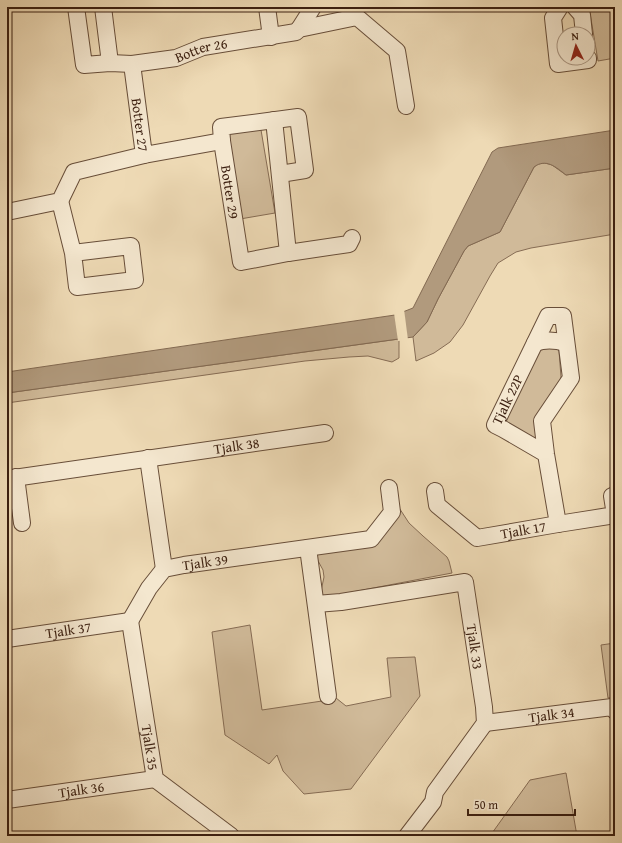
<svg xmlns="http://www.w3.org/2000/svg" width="622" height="843" font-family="'Gentium Book Plus',serif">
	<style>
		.green { fill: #d0ba99; stroke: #866c54 }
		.water { fill: #b19a7d; stroke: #826951 }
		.pier { fill: #eedab5 }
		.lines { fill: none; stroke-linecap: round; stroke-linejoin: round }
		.minor-casing { stroke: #684e39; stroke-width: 18 }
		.minor { stroke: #f4e7cf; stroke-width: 16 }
		.labels { text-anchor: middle; stroke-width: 4; stroke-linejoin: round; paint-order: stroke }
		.street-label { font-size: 14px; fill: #3b1f10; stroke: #f4e7cf }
	</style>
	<rect width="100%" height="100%" fill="#eedab5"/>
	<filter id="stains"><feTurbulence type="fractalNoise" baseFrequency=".005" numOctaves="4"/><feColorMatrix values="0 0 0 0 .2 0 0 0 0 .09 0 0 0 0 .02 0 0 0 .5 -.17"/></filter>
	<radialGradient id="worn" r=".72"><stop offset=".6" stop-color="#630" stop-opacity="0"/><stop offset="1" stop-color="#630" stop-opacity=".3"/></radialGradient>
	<g class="green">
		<polygon points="589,7 615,7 615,58 598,61"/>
		<polygon points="260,124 275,213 240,219 228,130"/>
		<polygon points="545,163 552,165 566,175 615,168 615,234 531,248 516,252 498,263 490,276 463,325 450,342 434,353 416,361 413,337 427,322 438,299 464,251 468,246 500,232 534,167 538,164"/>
		<polygon points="399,339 399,358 392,362 368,356 349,357 305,361 7,403 7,393"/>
		<polygon points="556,348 557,348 559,351 561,377 560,381 536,416 535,418 538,437 537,438 535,439 502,422 539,349"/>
		<polygon points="394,500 409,523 423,536 447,557 449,561 452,573 321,598 321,591 324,577 323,570 317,559 315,550 372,539"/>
		<polygon points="250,625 262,710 322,701 322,697 336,698 346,706 391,697 387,658 415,657 420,696 351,789 304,794 283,771 277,755 269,764 225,735 212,632"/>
		<polygon points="615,643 615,697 608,698 601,645"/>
		<polygon points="566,773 577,836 490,836 530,780"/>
	</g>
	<path class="water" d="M 615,130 L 615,168 L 566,175 C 556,167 546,158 534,167 L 500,232 L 468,246 L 464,251 L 438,299 L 427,322 L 413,337 L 7,393 L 7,372 L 395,315 L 413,308 L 492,152 L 498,148 Z"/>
	<polygon class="pier" points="404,309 408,340 398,341 394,313"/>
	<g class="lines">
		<g class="minor-casing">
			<g id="minor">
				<path id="s1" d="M 76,7 L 84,65 L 110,63 L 132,64 L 144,155 L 222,141"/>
				<polyline points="103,7 110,63"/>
				<polyline points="267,7 271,37"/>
				<polyline points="560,7 553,18 558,64 588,60 588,58"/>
				<polyline points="575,7 582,15 584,34"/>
				<polyline points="299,29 313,7"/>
				<path id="s2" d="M 132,64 L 176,58 L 203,47 L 296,32 L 299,29 L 357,17 L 397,51 L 406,106"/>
				<polyline points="274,120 288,253"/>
				<path id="s3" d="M 280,174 L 305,170 L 298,117 L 221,127 L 222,141 L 241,262 L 288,253 L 349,244 L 352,238"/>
				<polyline points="60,201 73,253 77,287 135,280 131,246 73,253"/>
				<polyline points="7,212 60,201 74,172 144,155"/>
				<path d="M 535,343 C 546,339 555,340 566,343"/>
				<path id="s4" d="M 546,454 L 503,429 L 495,425 L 548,316 L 563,316 L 571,378 L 542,421 L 546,454 L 558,524"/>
				<polyline points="148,458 164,569"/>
				<polyline points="16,477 22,523"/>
				<path id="s5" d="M 7,479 L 325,433"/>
				<path id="s6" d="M 435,491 L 437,505 L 477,538 L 558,524 L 615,515 L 612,496 L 615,495"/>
				<polyline points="308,548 328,696"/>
				<path id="s7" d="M 316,604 L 341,602 L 465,582 L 484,707 L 485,723 L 435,792 L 433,802 L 407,836"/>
				<path id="s8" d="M 130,621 L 149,588 L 164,569 L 184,565 L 371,539 L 392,512 L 389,488"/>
				<path id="s9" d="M 130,621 L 155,779 L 231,836"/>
				<path id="s10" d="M 7,639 L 130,621"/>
				<path id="s11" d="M 485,723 L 612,707 L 615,711"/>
				<path id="s12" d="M 7,800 L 155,779"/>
			</g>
		</g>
		<use href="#minor" class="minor"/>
	</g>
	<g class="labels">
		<g class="street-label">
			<text dy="5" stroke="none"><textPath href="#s2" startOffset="71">Botter 26</textPath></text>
			<text dy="5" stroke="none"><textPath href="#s1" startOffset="168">Botter 27</textPath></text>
			<text dy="5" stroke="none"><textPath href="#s3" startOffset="222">Botter 29</textPath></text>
			<text dy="5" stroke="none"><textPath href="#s4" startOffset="87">Tjalk 22P</textPath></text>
			<text dy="5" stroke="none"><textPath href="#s5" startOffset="232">Tjalk 38</textPath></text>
			<text dy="5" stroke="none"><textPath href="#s6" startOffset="113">Tjalk 17</textPath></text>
			<text dy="5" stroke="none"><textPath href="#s8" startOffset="104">Tjalk 39</textPath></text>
			<text dy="5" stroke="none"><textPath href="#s10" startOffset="62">Tjalk 37</textPath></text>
			<text dy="5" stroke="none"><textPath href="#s7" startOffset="216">Tjalk 33</textPath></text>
			<text dy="5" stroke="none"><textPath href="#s11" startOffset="67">Tjalk 34</textPath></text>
			<text dy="5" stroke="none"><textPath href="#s9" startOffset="128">Tjalk 35</textPath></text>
			<text dy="5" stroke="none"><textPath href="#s12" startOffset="75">Tjalk 36</textPath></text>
		</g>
	</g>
	<rect width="622" height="843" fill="none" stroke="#eedab5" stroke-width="24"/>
	<rect x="8" y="8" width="606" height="827" fill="none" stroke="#3b1f10" stroke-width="2"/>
	<rect x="12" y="12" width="598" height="819" fill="none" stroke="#3b1f10"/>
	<g transform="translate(576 46) rotate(355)"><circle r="19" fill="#f4e7cf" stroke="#aa9783"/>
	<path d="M0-3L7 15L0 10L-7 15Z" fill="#8f2418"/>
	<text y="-6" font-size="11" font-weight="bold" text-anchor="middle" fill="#3b1f10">N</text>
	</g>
	<path d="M468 809v6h107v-6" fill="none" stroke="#3b1f10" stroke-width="2"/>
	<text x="474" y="809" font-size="12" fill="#3b1f10" stroke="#f4e7cf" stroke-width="3" paint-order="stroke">50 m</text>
	<rect width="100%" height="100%" filter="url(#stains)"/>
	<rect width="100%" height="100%" fill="url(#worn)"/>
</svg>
